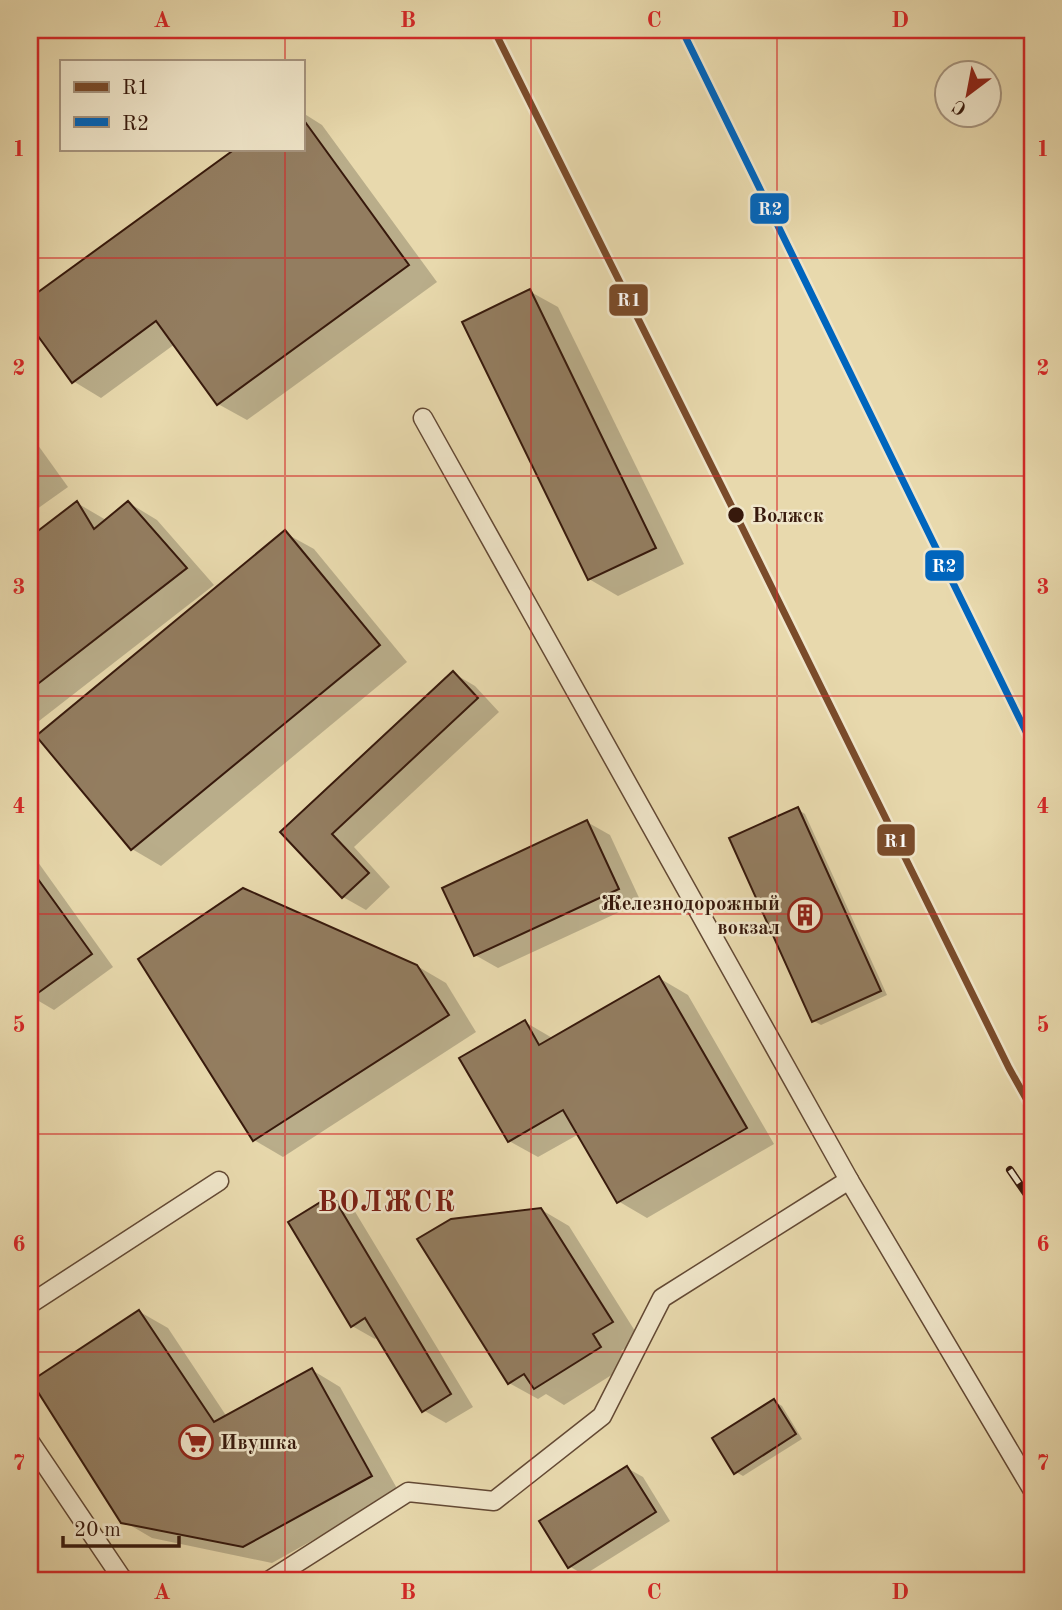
<svg xmlns="http://www.w3.org/2000/svg" width="1062" height="1610" font-family="'Old Standard TT',serif">
	<style>
		.shadow { fill: #0003 }
		.building { fill: #937d60; stroke: #37190c; stroke-width: 2 }
		.lines { fill: none; stroke-linecap: round; stroke-linejoin: round }
		.lane-casing { stroke: #634934; stroke-width: 21 }
		.lane { stroke: #f0e6ca; stroke-width: 18 }
		.rail-casing { stroke: #37190c; stroke-width: 8 }
		.rail { stroke: #f0e6ca; stroke-width: 5; stroke-dasharray: 16; stroke-linecap: butt }
		.rail-1-casing { stroke: #f0e6ca; stroke-width: 12 }
		.rail-2-casing { stroke: #f0e6ca; stroke-width: 12 }
		.rail-1 { stroke: #7a4b2a; stroke-width: 7 }
		.rail-2 { stroke: #0065bd; stroke-width: 7 }
		.grid { fill: none; stroke: #d62828; stroke-width: 2; stroke-opacity: 0.55 }
		.stop-dot { fill: #37190c; stroke: #f0e6ca; stroke-width: 2.5 }
		.labels { text-anchor: middle; stroke-width: 5; stroke-linejoin: round; paint-order: stroke }
		.stop-label { font-size: 21px; font-weight: bold; fill: #37190c; stroke: #f0e6ca; text-anchor: start }
		.poi-label { font-size: 21px; font-weight: bold; fill: #37190c; stroke: #f0e6ca; text-anchor: end }
		.district-label { font-size: 28px; font-weight: bold; letter-spacing: 2px; fill: #7a1f14; stroke: #f0e6ca }
		.line-badge { stroke: #f0e6ca; stroke-width: 2.5 }
		.badge-label { font-size: 19px; text-anchor: middle; font-weight: bold; fill: #fff }
		.neatline { fill: none; stroke: #d62828; stroke-width: 2.5 }
		.grid-label { font-size: 23px; text-anchor: middle; font-weight: bold; fill: #d62828 }
	</style>
	<rect width="100%" height="100%" fill="#e8d9ad"/>
	<filter id="stains"><feTurbulence type="fractalNoise" baseFrequency=".00286" numOctaves="4"/><feColorMatrix values="0 0 0 0 .2 0 0 0 0 .09 0 0 0 0 .02 0 0 0 .5 -.17"/></filter>
	<radialGradient id="worn" r=".72"><stop offset=".6" stop-color="#630" stop-opacity="0"/><stop offset="1" stop-color="#630" stop-opacity=".3"/></radialGradient>
	<g class="shadow">
		<polygon points="303,113 322,125 437,282 247,420 218,404 175,344 101,398 73,381 30,322 30,300 238,149 303,149"/>
		<polygon points="529,291 558,307 684,564 618,596 589,579"/>
		<polygon points="30,434 68,487 30,514"/>
		<polygon points="77,503 106,520 129,503 157,520 214,585 30,728 30,539"/>
		<polygon points="285,533 314,549 407,662 161,866 132,849 39,736"/>
		<polygon points="453,673 475,686 499,712 354,847 390,887 366,910 343,897 283,832"/>
		<polygon points="797,809 805,814 887,995 821,1025 814,1021"/>
		<polygon points="587,822 610,835 641,902 498,968 475,955"/>
		<polygon points="30,851 113,967 54,1010 32,997 30,994"/>
		<polygon points="417,966 446,983 476,1032 283,1157 254,1140"/>
		<polygon points="659,978 688,995 774,1144 647,1218 618,1201 579,1134 538,1157 509,1141 525,1022 554,1039"/>
		<polygon points="332,1197 354,1210 473,1407 446,1423 423,1410 378,1336 375,1339 352,1326"/>
		<polygon points="540,1209 569,1226 640,1339 621,1351 629,1364 564,1405 546,1394 538,1399 509,1383"/>
		<polygon points="140,1312 168,1328 227,1417 312,1370 340,1387 399,1492 272,1563 152,1538 123,1521"/>
		<polygon points="774,1401 782,1406 802,1439 743,1476 736,1472"/>
		<polygon points="627,1468 643,1477 670,1521 584,1575 569,1566"/>
		<polygon points="456,1572 470,1580 444,1580"/>
	</g>
	<g class="building">
		<polygon points="303,119 409,265 217,405 156,321 72,383 30,325 30,298 235,149 303,149"/>
		<polygon points="530,289 656,548 588,580 462,322"/>
		<polygon points="77,501 94,529 128,501 187,568 30,690 30,537"/>
		<polygon points="285,530 380,645 131,850 36,736"/>
		<polygon points="453,671 478,698 332,834 369,873 342,898 280,832"/>
		<polygon points="798,807 881,991 812,1022 729,838"/>
		<polygon points="587,820 619,889 474,956 442,888"/>
		<polygon points="30,868 92,954 31,998 30,997"/>
		<polygon points="243,888 417,965 449,1015 253,1141 138,959"/>
		<polygon points="659,976 747,1128 617,1203 563,1110 508,1142 459,1058 525,1020 539,1045"/>
		<polygon points="332,1195 451,1394 422,1412 365,1318 351,1327 288,1222"/>
		<polygon points="541,1208 613,1322 593,1334 601,1347 534,1389 524,1374 508,1384 417,1239 451,1219"/>
		<polygon points="139,1310 214,1422 312,1368 372,1476 243,1547 121,1523 31,1381"/>
		<polygon points="774,1399 796,1434 734,1474 712,1438"/>
		<polygon points="627,1466 656,1512 568,1568 539,1521"/>
	</g>
	<g class="lines">
		<g class="lane-casing">
			<g id="lane">
				<polyline points="423,418 849,1180"/>
				<polyline points="30,1304 219,1181"/>
				<polyline points="30,1442 123,1580 125,1580"/>
				<polyline points="270,1580 408,1492 494,1501 602,1416 662,1298 849,1180 1032,1489"/>
			</g>
		</g>
		<use href="#lane" class="lane"/>
		<g class="rail-casing">
			<g id="rail">
				<polyline points="682,30 1032,744"/>
				<polyline points="736,515 1009,1068 1032,1109"/>
				<polyline points="1010,1170 1032,1202"/>
			</g>
		</g>
		<use href="#rail" class="rail"/>
		<g class="rail-1-casing">
			<polyline id="rail-1" points="494,30 736,515 1009,1068 1032,1109"/>
		</g>
		<g class="rail-2-casing">
			<polyline id="rail-2" points="682,30 1032,744"/>
		</g>
		<use href="#rail-1" class="rail-1"/>
		<use href="#rail-2" class="rail-2"/>
	</g>
	<path class="grid" d="M 285,30 L 285,61M 531,30 L 531,1580M 777,30 L 777,1580M 285,149 L 285,1580M 30,258 L 1032,258M 30,476 L 1032,476M 30,696 L 1032,696M 30,914 L 1032,914M 30,1134 L 1032,1134M 30,1352 L 1032,1352"/>
	<defs>
		<g id="building-ring" transform="scale(1.75)"><circle r="9.5" fill="#f0e6ca" stroke="#8f2418" stroke-width="1.5"/><path d="M-4-6H4V6H1V3H-1V6H-4ZM-2.5-4.3h1.7v1.8h-1.7ZM.8-4.3h1.7v1.8H.8ZM-2.5-1h1.7V.8h-1.7ZM.8-1h1.7V.8H.8Z" fill="#8f2418"/></g>
		<g id="supermarket-ring" transform="scale(1.75)"><circle r="9.5" fill="#f0e6ca" stroke="#8f2418" stroke-width="1.5"/><path d="M-6-5.5h2.5l.6 2H6L4.5 2H-2.5L-4.4-4H-6ZM-1.5 3.2a1.3 1.3 0 1 0 .1 0ZM3 3.2a1.3 1.3 0 1 0 .1 0Z" fill="#8f2418"/></g>
	</defs>
	<g fill-rule="evenodd">
		<use href="#building-ring" x="805" y="915"/>
		<use href="#supermarket-ring" x="196" y="1442"/>
	</g>
	<circle class="stop-dot" cx="736" cy="515" r="9"/>
	<g class="labels">
		<g class="stop-label">
			<text x="752" y="522">Волжск</text>
		</g>
		<g class="poi-label">
			<text x="780" y="910">Железнодорожный<tspan x="780" dy="24">вокзал</tspan></text>
			<text x="220" y="1449" text-anchor="start">Ивушка</text>
		</g>
		<g class="district-label">
			<text x="387" y="1211">ВОЛЖСК</text>
		</g>
	</g>
	<g class="line-badge">
		<rect x="749" y="192" width="41" height="33" rx="7" fill="#0065bd"/>
		<rect x="608" y="283" width="41" height="34" rx="7" fill="#7a4b2a"/>
		<rect x="924" y="549" width="41" height="33" rx="7" fill="#0065bd"/>
		<rect x="876" y="823" width="40" height="34" rx="7" fill="#7a4b2a"/>
	</g>
	<g class="badge-label">
		<text x="770" y="215">R2</text>
		<text x="629" y="306">R1</text>
		<text x="944" y="572">R2</text>
		<text x="896" y="847">R1</text>
	</g>
	<rect width="1062" height="1610" fill="none" stroke="#e8d9ad" stroke-width="77"/>
	<rect x="60" y="60" width="245" height="91" fill="#f0e6ca" stroke="#a6947e" stroke-width="2"/>
	<rect x="74" y="82" width="35" height="10" fill="#7a4b2a" stroke="#a6947e" stroke-width="2"/>
	<text x="122" y="94" font-size="21" fill="#37190c">R1</text>
	<rect x="74" y="117" width="35" height="10" fill="#0065bd" stroke="#a6947e" stroke-width="2"/>
	<text x="122" y="130" font-size="21" fill="#37190c">R2</text>
	<g transform="translate(968 94) rotate(212)"><circle r="33" fill="#f0e6ca" stroke="#a6947e" stroke-width="2"/>
	<path d="M0-5L12 26L0 18L-12 26Z" fill="#8f2418"/>
	<text y="-10" font-size="19" font-weight="bold" text-anchor="middle" fill="#37190c">С</text>
	</g>
	<path d="M63 1536v10h116v-10" fill="none" stroke="#37190c" stroke-width="3.5"/>
	<text x="74" y="1536" font-size="21" fill="#37190c" stroke="#f0e6ca" stroke-width="5" paint-order="stroke">20 m</text>
	<rect x="38" y="38" width="986" height="1534" class="neatline"/>
	<g class="grid-label">
		<text x="162" y="27">A</text>
		<text x="408" y="27">B</text>
		<text x="654" y="27">C</text>
		<text x="900" y="27">D</text>
		<text x="19" y="156">1</text>
		<text x="1043" y="156">1</text>
		<text x="19" y="375">2</text>
		<text x="1043" y="375">2</text>
		<text x="19" y="594">3</text>
		<text x="1043" y="594">3</text>
		<text x="19" y="813">4</text>
		<text x="1043" y="813">4</text>
		<text x="19" y="1032">5</text>
		<text x="1043" y="1032">5</text>
		<text x="19" y="1251">6</text>
		<text x="1043" y="1251">6</text>
		<text x="19" y="1470">7</text>
		<text x="1043" y="1470">7</text>
		<text x="162" y="1599">A</text>
		<text x="408" y="1599">B</text>
		<text x="654" y="1599">C</text>
		<text x="900" y="1599">D</text>
	</g>
	<rect width="100%" height="100%" filter="url(#stains)"/>
	<rect width="100%" height="100%" fill="url(#worn)"/>
</svg>
